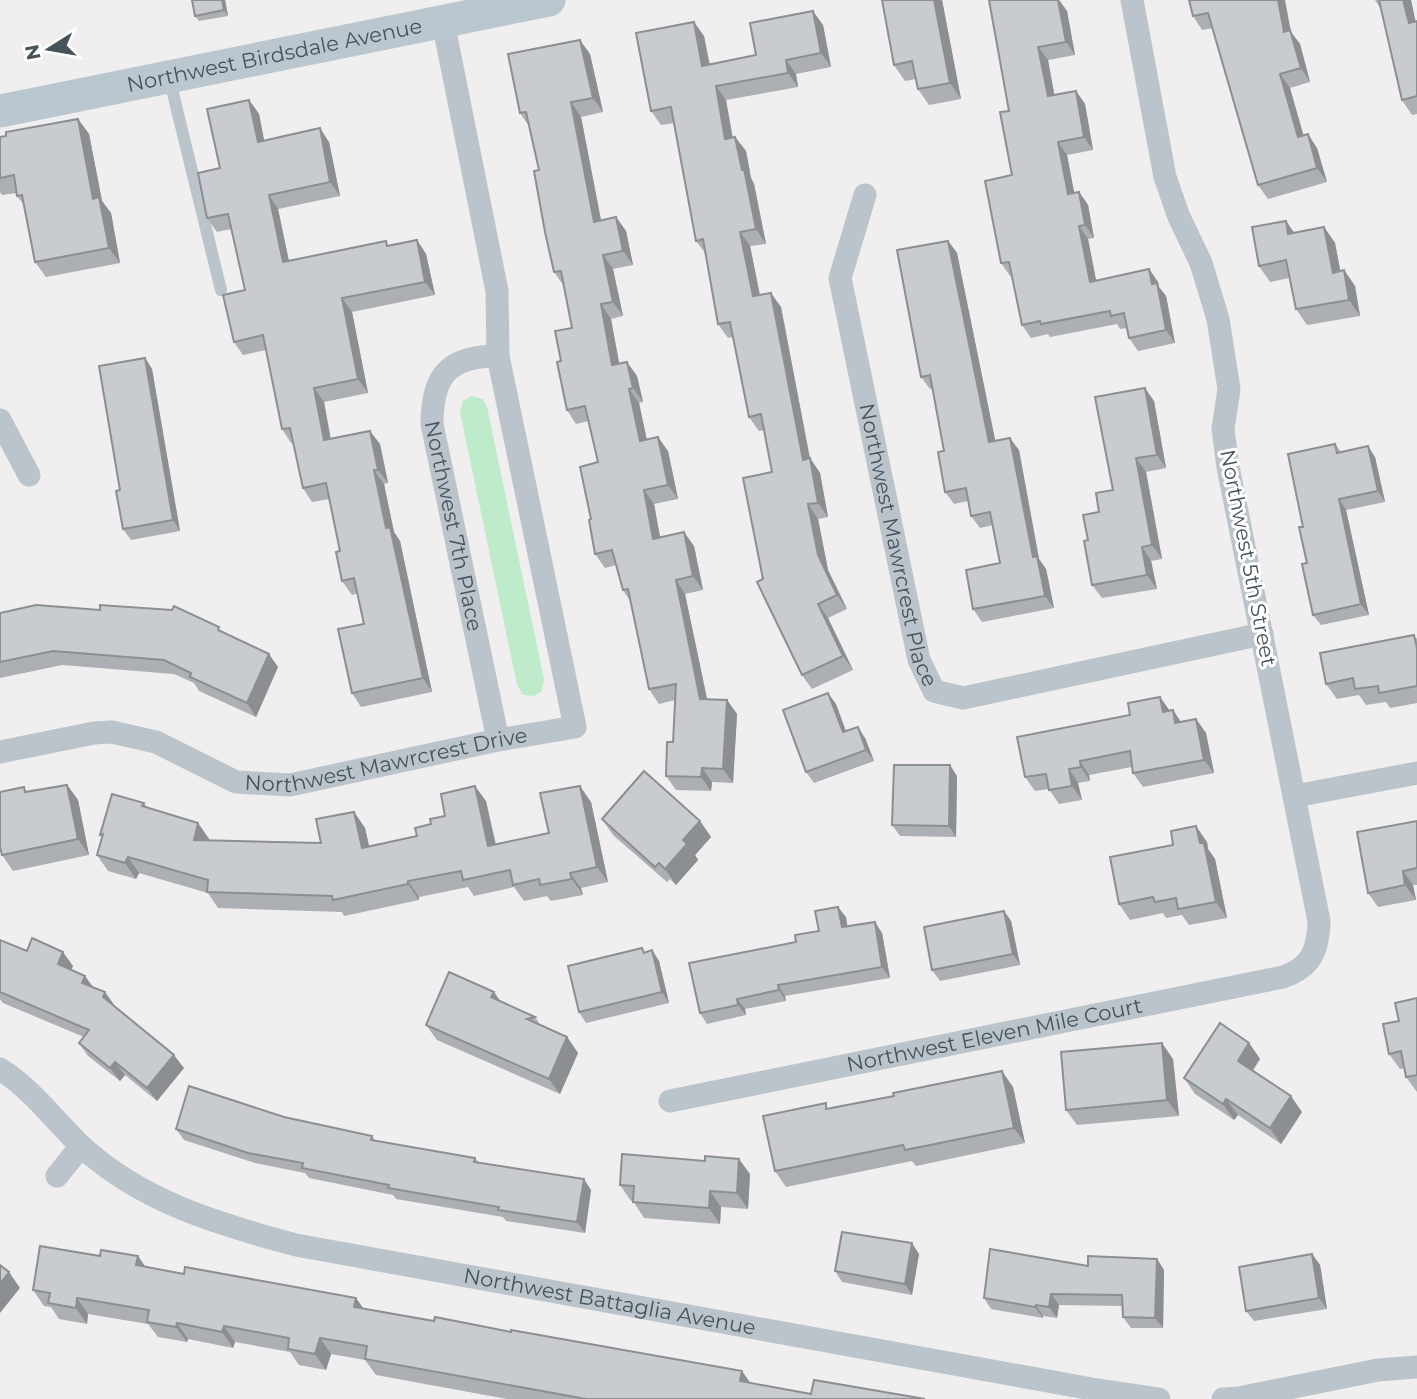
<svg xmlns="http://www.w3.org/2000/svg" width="1417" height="1399" font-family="Montserrat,sans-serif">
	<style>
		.green { fill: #beecca }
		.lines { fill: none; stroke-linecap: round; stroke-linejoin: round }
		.service { stroke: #bac4ca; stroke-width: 12 }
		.minor { stroke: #bac4ca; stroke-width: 23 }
		.secondary { stroke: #bac7cf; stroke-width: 33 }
		.wall { fill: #acafb3 }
		.shaded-wall { fill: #8c8f92 }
		.building { fill: #c8ccd0; stroke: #8c8f92; stroke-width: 2 }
		.labels { text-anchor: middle; stroke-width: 6; stroke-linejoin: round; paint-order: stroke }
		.street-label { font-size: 21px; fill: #47535a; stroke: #fff }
	</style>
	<rect width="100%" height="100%" fill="#f0eeee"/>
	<polygon class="green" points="472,396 483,399 487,407 544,679 542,691 534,696 523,695 517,685 460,412 463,401"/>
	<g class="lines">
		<polyline class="service" points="169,77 221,290"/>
		<g class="minor">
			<path id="s1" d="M 865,195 L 840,278 L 919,660 L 934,691 L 963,698 L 1262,634"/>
			<path id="s2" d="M 498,356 C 449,356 432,375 432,424 L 498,740"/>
			<polyline points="0,420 29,475"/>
			<path id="s3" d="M 0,752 L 94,733 L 112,732 L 156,742 L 236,782 L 290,785 L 498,740 L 575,727 L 498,356 L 497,291 L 443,22"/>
			<polyline points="1295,796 1417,773"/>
			<path id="s4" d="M 0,1069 C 32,1089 54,1120 81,1146 C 142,1202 218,1224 296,1245 L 1092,1389 L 1159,1399"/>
			<path id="s5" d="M 670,1101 L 1283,977 C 1312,967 1318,950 1319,921 L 1228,467 L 1223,429 L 1229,389 L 1218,319 L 1201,263 L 1179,217 L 1165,177 L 1132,0"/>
			<polyline points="57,1176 81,1146"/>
			<polyline points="1223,1399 1239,1398 1378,1370 1417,1367"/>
		</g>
		<path class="secondary" id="s6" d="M 0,111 L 549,0"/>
	</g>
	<g class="wall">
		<polygon points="225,0 228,16 199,21 195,16"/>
		<polygon points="942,0 961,99 929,105 918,89 916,79 905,81 894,65"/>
		<polygon points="989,0 1059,0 1067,11 1075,55 1048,60 1054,95 1076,91 1085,104 1093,150 1067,155 1074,193 1079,192 1088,205 1094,238 1088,239 1096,281 1149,269 1158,282 1159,287 1166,296 1175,343 1138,351 1129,338 1127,328 1120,329 1117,324 1050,337 1048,334 1031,338 1022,325 1012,276 1010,276 1001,263 1012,175 1009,111"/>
		<polygon points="1189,0 1291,32 1300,44 1310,82 1290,88 1303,135 1317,148 1327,182 1268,199 1258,185 1213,28 1202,30 1193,16"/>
		<polygon points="1375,0 1411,0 1415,22 1417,21 1417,114 1412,115 1402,100 1381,9"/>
		<polygon points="823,25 831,67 796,74 798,87 726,100 733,138 735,137 746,151 751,178 754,184 766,244 750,246 760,295 781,307 810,458 820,473 828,517 818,519 828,570 847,609 828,618 853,670 812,689 802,675 763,579 772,472 764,430 759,431 749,417 733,337 728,338 718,324 706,254 696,241 674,123 661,125 651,111 704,36 710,64 756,55"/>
		<polygon points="590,54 603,112 581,117 601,220 616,217 626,231 633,265 613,269 623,316 611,319 619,363 637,376 643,402 639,403 647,440 668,451 678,499 654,504 660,537 694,546 703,590 685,594 707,699 727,700 737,714 733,783 712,782 711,791 676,790 666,776 673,742 675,700 659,704 649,689 630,601 623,590 616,565 605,568 595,554 591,519 598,462 588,421 576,424 567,410 561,361 572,328 564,286 554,272 539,170 529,126 520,113"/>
		<polygon points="249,100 259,114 264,140 329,142 340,196 278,209 289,261 389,246 417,240 426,254 435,295 352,312 368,393 324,402 331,439 380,444 388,483 384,484 394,532 400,541 432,692 361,707 352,693 364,624 358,593 352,595 342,581 340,551 329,499 312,502 303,488 293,443 291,443 282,429 266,350 243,355 234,342 245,290 231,229 217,232 207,218 220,168"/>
		<polygon points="78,119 89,134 102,201 111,213 120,263 46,277 35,262 24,205 17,196 17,193 2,195 0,192 0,137"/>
		<polygon points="1286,221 1294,233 1324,227 1335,243 1340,271 1344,270 1355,286 1360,316 1307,325 1296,309 1289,278 1270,282 1259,266"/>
		<polygon points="948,241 957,253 995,441 1019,450 1039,559 1046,569 1054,608 982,622 973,609 1000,563 993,525 980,528 971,516 968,501 954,504 945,492 944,451 932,389 930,389 921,377"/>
		<polygon points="145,358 152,369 180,531 131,540 123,529 120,490"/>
		<polygon points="1154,401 1166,468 1146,472 1162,559 1151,561 1157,589 1102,598 1092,585 1088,540 1099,512 1113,490"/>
		<polygon points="1335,444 1341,452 1375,457 1385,502 1346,510 1369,615 1321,625 1313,615 1303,527"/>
		<polygon points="0,613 223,633 278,667 256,717 199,691 194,683 174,674 62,665 0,678"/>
		<polygon points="1417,638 1417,703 1390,708 1386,702 1366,705 1359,695 1337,699 1326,684"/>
		<polygon points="1160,697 1169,711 1173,710 1181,722 1196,719 1206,733 1214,773 1143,787 1133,773 1132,767 1089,775 1090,781 1078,783 1082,800 1059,804 1049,789 1035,791 1025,777"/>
		<polygon points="836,704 846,731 865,738 874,761 814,783 806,772"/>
		<polygon points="957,776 956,837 900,836 892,825"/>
		<polygon points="67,785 78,800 89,855 13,871 2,855 27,792"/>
		<polygon points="486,801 496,844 549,833 591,802 608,882 581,888 583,895 551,901 547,896 524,901 514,887 474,896 468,887 419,897 419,900 344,916 342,912 218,908 208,893 139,873 136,879 108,871 97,855 102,838 100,835 144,803 148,808 198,823 209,839 209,840 321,843 354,812 365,828 369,846 417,836 431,824 445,816"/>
		<polygon points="602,819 700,821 711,837 695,855 698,860 676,885 670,879 667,882 613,835"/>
		<polygon points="1417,821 1417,885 1413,885 1416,900 1378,907 1368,893"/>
		<polygon points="1207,842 1208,849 1215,859 1227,918 1189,925 1182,915 1166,918 1163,913 1130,920 1119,904"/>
		<polygon points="1004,911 1011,921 1020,965 940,981 932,970"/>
		<polygon points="846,917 847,926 882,933 890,978 785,996 786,1001 745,1009 746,1015 707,1024 700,1013 796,942"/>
		<polygon points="0,940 27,951 73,966 71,970 85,976 93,987 184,1068 157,1101 125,1075 120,1081 88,1056 79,1043 84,1037 3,1003 0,999"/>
		<polygon points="642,948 645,952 652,950 659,961 669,1003 586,1023 579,1012"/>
		<polygon points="1417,998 1417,1092 1406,1077 1405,1068 1400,1069 1389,1054 1399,1021"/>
		<polygon points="501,1002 535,1017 541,1026 567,1037 578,1053 560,1094 437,1040 426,1025"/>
		<polygon points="1249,1043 1260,1059 1253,1070 1302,1112 1281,1144 1238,1115 1234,1120 1195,1094 1184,1078"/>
		<polygon points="1173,1059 1179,1116 1077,1125 1066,1110"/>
		<polygon points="1013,1087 1025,1143 916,1166 912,1161 786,1187 775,1171 829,1108"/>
		<polygon points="284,1117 372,1136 375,1140 475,1158 479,1163 591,1190 585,1233 506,1221 503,1217 396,1199 393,1195 309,1178 305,1173 255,1163 184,1140 176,1129"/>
		<polygon points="750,1174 748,1209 721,1207 720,1224 644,1218 633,1201 631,1201 620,1185"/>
		<polygon points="919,1254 912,1295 842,1282 835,1271"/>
		<polygon points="1312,1254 1320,1265 1327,1309 1254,1321 1246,1311"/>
		<polygon points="100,1256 138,1256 145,1267 184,1274 356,1298 363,1308 434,1321 511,1332 742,1371 750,1383 811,1394 925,1399 507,1399 376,1375 365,1360 331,1354 326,1370 299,1365 290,1352 235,1342 233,1348 188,1339 187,1342 158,1337 148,1324 88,1314 87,1324 59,1319 51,1307 44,1306 33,1290"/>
		<polygon points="1157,1259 1164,1270 1163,1328 1131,1328 1123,1317 1123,1306 1059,1305 1057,1318 1043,1316 1043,1318 991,1309 984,1298 1088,1266"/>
	</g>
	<g class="shaded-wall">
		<polygon points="222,0 225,0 228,16 224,10"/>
		<polygon points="934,0 942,0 961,99 950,83"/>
		<polygon points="1052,0 1059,0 1067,11 1075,55 1066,42"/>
		<polygon points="1278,0 1285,0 1291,32 1300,44 1310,82 1301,68 1284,32"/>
		<polygon points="1403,0 1411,0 1417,28 1409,23"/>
		<polygon points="813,11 823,25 831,67 821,53"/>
		<polygon points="694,22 704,36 712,80 702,66"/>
		<polygon points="580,40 590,54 603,112 593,98"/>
		<polygon points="1038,47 1048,60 1057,109 1048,96"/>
		<polygon points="786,60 796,74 798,87 788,73"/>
		<polygon points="1280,74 1290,88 1308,151 1298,137"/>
		<polygon points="716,86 726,100 735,153 725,139"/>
		<polygon points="1076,91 1085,104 1093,150 1084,137"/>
		<polygon points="249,100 259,114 267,156 258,142"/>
		<polygon points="571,102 581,117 604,236 594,222"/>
		<polygon points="78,119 89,134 102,201 111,213 120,263 109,248 93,199"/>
		<polygon points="320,128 329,142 340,196 330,182"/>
		<polygon points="1308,134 1317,148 1327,182 1317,168"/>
		<polygon points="735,137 746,151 751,178 754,184 766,244 756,229"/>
		<polygon points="1058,142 1067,155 1077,207 1068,194"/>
		<polygon points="1079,192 1088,205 1094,238 1085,225"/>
		<polygon points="269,195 278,209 292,276 283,262"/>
		<polygon points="616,217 626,231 633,265 623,251"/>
		<polygon points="1286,221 1297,237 1288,234"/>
		<polygon points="1079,226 1088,239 1099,295 1090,282"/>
		<polygon points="1324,227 1335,243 1344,289 1333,273"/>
		<polygon points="740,232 750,246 763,311 753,296"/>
		<polygon points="417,240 426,254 435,295 425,282"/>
		<polygon points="948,241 957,253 998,454 989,442"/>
		<polygon points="603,255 613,269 623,316 613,302"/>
		<polygon points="1149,269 1158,282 1159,287 1166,296 1175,343 1166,330 1152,284"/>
		<polygon points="1344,270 1355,286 1360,316 1349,300"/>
		<polygon points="771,293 781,307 812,470 810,458 820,473 828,517 818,503 803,460"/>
		<polygon points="342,298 352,312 368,393 358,379"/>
		<polygon points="601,304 611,319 622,379 612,365"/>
		<polygon points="145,358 152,369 180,531 173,520"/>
		<polygon points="627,362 637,376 643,402 633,388"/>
		<polygon points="314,388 324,402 333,454 324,440"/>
		<polygon points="1145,388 1154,401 1166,468 1157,455"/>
		<polygon points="629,389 639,403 650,455 640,441"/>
		<polygon points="370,431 380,444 388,483 378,470"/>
		<polygon points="658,437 668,451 678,499 668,485"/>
		<polygon points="1010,438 1019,450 1039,559 1046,569 1054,608 1045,596 1033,557"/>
		<polygon points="1368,446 1375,457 1385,502 1378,491"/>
		<polygon points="1136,458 1146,472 1162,559 1152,545"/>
		<polygon points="374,470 384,484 394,532 400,541 432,692 423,678 386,528"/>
		<polygon points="644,490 654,504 663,553 653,539"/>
		<polygon points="1339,499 1346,510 1369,615 1361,604"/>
		<polygon points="808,504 818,519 828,570 847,609 837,595 818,555"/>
		<polygon points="684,532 694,546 703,590 693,576"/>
		<polygon points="1142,547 1151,561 1157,589 1147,575"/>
		<polygon points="676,580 685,594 710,713 700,699"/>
		<polygon points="818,604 828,618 853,670 843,656"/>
		<polygon points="269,654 278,667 256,717 247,703"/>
		<polygon points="828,693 836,704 850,743 843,732"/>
		<polygon points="1160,697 1170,711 1163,712"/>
		<polygon points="727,700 737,714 733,783 723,769"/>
		<polygon points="1173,710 1182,724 1175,723"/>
		<polygon points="1196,719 1206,733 1214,773 1204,760"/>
		<polygon points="858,727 865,738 874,761 866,750"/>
		<polygon points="1080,761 1089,775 1090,781 1081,767"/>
		<polygon points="950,765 957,776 956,837 949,826"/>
		<polygon points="702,768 712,782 711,791 701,777"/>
		<polygon points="1069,769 1078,783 1082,800 1072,786"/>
		<polygon points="67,785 78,800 89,855 78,839"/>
		<polygon points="475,786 486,801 499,862 488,846"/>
		<polygon points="580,786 591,802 608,882 597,867"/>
		<polygon points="354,812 365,828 373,864 362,848"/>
		<polygon points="700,821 711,837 695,855 698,860 676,885 665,869 683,840"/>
		<polygon points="198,823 209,839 205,855 194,840"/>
		<polygon points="1196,826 1207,842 1208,849 1215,859 1227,918 1216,902"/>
		<polygon points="128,857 139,873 136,879 125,863"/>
		<polygon points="1403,871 1413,885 1416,900 1405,885"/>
		<polygon points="570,873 581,888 583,895 572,879"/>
		<polygon points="408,881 419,897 419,900 408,884"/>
		<polygon points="838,907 846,917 849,938 842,927"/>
		<polygon points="1004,911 1011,921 1020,965 1013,954"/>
		<polygon points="875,922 882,933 890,978 882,967"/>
		<polygon points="652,950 659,961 669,1003 662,992"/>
		<polygon points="63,952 73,966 68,977 58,964"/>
		<polygon points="85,976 94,989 82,983"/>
		<polygon points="778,985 785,996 786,1001 779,990"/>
		<polygon points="105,992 115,1006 113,1011 103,997"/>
		<polygon points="494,992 505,1008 491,997"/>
		<polygon points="737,999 745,1009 746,1015 738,1005"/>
		<polygon points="567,1037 578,1053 560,1094 549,1079"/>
		<polygon points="1162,1043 1173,1059 1179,1116 1167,1100"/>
		<polygon points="1249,1043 1260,1059 1249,1076 1238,1061"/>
		<polygon points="174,1055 184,1068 157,1101 147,1088"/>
		<polygon points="115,1062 125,1075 120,1081 110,1068"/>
		<polygon points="1002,1071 1013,1087 1025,1143 1014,1128"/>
		<polygon points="1291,1096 1302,1112 1281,1144 1270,1128"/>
		<polygon points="1226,1099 1238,1115 1234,1120 1223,1104"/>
		<polygon points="739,1159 750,1174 748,1209 737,1193"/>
		<polygon points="584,1179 591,1190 585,1233 577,1222"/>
		<polygon points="710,1191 721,1207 720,1224 709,1208"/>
		<polygon points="912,1243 919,1254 912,1295 905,1284"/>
		<polygon points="1312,1254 1320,1265 1327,1309 1319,1298"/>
		<polygon points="138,1256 149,1272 136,1265"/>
		<polygon points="1157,1259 1164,1270 1163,1328 1155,1318"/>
		<polygon points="9,1272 20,1288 0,1313 0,1284"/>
		<polygon points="1051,1294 1059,1305 1057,1318 1049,1307"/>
		<polygon points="77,1298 88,1314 87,1324 76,1308"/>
		<polygon points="356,1298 367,1314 354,1307"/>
		<polygon points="1036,1305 1043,1316 1043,1318 1035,1307"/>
		<polygon points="177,1323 188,1339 187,1342 176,1327"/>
		<polygon points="224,1326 235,1342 233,1348 222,1332"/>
		<polygon points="320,1338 331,1354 326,1370 315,1354"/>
		<polygon points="742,1371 753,1387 740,1381"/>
	</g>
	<g class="building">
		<polygon points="192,0 222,0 224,10 195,16"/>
		<polygon points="882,0 934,0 950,83 918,89 912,61 894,65"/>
		<polygon points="989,0 1058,0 1066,42 1038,47 1048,96 1076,91 1084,137 1058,142 1068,194 1079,192 1085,225 1079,226 1090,282 1149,269 1152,284 1157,283 1166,330 1129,338 1124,313 1111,316 1110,311 1041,324 1040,321 1022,325 1009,262 1001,263 985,181 1012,175 1000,112 1009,111"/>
		<polygon points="1189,0 1278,0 1284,32 1290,30 1301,68 1280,74 1298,137 1308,134 1317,168 1258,185 1208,13 1193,16"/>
		<polygon points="1379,0 1403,0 1409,23 1417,21 1417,96 1402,100"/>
		<polygon points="813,11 821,53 786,60 788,73 716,86 725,139 735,137 742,170 744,169 756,229 740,232 753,296 771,293 803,460 810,458 818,503 808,504 818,555 837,595 818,604 843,656 802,675 757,582 763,579 743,478 772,472 761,414 749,417 730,322 718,324 703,239 696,241 671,107 651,111 636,33 694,22 702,66 756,55 750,23"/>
		<polygon points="580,40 593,98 571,102 594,222 616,217 623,251 603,255 613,302 601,304 612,365 627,362 633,388 629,389 640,441 658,437 668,485 644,490 653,539 684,532 693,576 676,580 700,699 727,700 723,769 702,768 701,777 666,776 667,742 673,742 676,684 649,689 628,589 623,590 612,550 595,554 589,520 591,519 580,467 598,462 585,406 567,410 557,362 561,361 555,331 572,328 561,271 554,272 545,232 534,171 539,170 526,112 520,113 508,54"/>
		<polygon points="249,100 258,142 320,128 330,182 269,195 283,262 386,241 387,246 417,240 425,282 342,298 358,379 314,388 324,440 370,431 378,470 374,470 386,528 390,527 423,678 352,693 338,629 364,624 354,578 342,581 336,552 340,551 326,483 303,488 290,428 282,429 263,335 234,342 223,295 245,290 228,214 207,218 198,173 220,168 207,109"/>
		<polygon points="78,119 93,199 99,197 109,248 35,262 22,195 17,196 14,175 0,178 0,137 6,136 6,132"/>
		<polygon points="1286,221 1288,234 1324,227 1333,273 1344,270 1349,300 1296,309 1286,260 1259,266 1252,227"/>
		<polygon points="948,241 989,442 1010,438 1033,557 1037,556 1045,596 973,609 966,570 1000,563 990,512 971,516 966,488 945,492 938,452 944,451 930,375 921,377 897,250"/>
		<polygon points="145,358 173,520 123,529 116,491 120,490 99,366"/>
		<polygon points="1145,388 1157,455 1136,458 1152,545 1142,547 1147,575 1092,585 1084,541 1088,540 1083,515 1099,512 1096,493 1113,490 1095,397"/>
		<polygon points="1335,444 1337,453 1368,446 1378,491 1339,499 1361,604 1313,615 1302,564 1307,563 1299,527 1303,527 1288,454"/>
		<polygon points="36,605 100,610 100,605 172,610 174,606 219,627 218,630 269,654 247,703 190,677 191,673 164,660 53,651 0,662 0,613"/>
		<polygon points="1414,635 1417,648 1417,686 1379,693 1378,686 1355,689 1353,678 1326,684 1320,653"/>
		<polygon points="828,693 843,732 858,727 866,750 806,772 783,710"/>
		<polygon points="1160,697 1163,712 1173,710 1175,723 1196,719 1204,760 1133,773 1130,751 1080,761 1081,767 1069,769 1072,786 1049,790 1046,774 1025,777 1017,737 1130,715 1128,703"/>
		<polygon points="894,765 950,765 949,826 892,825"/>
		<polygon points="644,771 700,821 683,840 687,844 665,869 659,863 655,867 602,819"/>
		<polygon points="67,785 78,839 2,855 0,847 0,792 24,787 25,792"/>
		<polygon points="475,786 488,846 549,833 540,793 580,786 597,867 570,873 572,879 540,885 539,879 513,885 510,870 463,880 461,871 408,881 408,884 333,900 332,896 207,892 208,880 128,857 125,863 97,855 103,834 100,835 112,794 144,803 142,806 198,823 194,840 321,843 316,819 354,812 362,848 417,836 415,828 431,824 430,819 445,816 441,794"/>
		<polygon points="1417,821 1417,868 1403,871 1405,885 1368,893 1357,832"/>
		<polygon points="1196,826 1200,843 1204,843 1216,902 1178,909 1176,898 1155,902 1153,897 1119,904 1110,857 1173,845 1171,831"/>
		<polygon points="838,907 842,927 875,922 882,967 778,985 779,990 737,999 738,1005 700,1013 689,963 796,942 795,935 819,931 815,911"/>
		<polygon points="1004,911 1013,954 932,970 924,927"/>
		<polygon points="32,938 63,952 58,964 85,976 82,983 105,992 103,997 174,1055 147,1088 115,1062 110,1068 79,1043 89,1030 0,992 0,940 27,951"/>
		<polygon points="642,948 644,953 652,950 662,992 579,1012 568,966"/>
		<polygon points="449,972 494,992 491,997 535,1017 527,1019 567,1037 549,1079 426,1025"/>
		<polygon points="1417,998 1417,1075 1406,1077 1401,1051 1389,1054 1383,1024 1399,1021 1395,1003"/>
		<polygon points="1220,1023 1249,1043 1238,1061 1291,1096 1270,1128 1226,1099 1223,1104 1184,1078"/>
		<polygon points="1162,1043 1167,1100 1066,1110 1061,1052"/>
		<polygon points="1002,1071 1014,1128 905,1150 903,1145 775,1171 763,1116 826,1103 826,1109 894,1096 893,1093"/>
		<polygon points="189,1086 284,1117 372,1136 371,1140 475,1158 474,1162 584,1179 577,1222 498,1210 499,1207 388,1188 389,1185 302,1168 303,1163 248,1153 176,1129"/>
		<polygon points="622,1154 705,1161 705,1156 739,1159 737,1193 710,1191 709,1208 633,1202 634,1186 620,1185"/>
		<polygon points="842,1232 912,1243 905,1284 835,1271"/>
		<polygon points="40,1246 100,1256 101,1250 138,1256 136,1265 184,1274 185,1267 356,1298 354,1307 434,1321 435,1317 511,1332 511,1330 742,1371 740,1381 811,1394 814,1380 925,1399 586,1399 365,1359 367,1346 320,1338 315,1354 288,1349 289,1338 224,1326 222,1332 177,1323 176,1327 147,1322 149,1310 77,1298 76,1308 48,1303 50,1293 33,1290"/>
		<polygon points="990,1249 1088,1266 1088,1256 1157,1259 1155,1318 1123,1317 1122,1295 1051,1294 1049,1307 1036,1305 1035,1307 984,1298"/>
		<polygon points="1312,1254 1319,1298 1246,1311 1239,1267"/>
		<polygon points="0,1265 9,1272 0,1284"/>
	</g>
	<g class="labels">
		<g class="street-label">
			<text dy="7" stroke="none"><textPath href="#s6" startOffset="280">Northwest Birdsdale Avenue</textPath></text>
			<text dy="7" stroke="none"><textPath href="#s2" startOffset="215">Northwest 7th Place</textPath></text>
			<text dy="7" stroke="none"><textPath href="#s1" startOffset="360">Northwest Mawrcrest Place</textPath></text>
			<text transform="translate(1248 558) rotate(79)" y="7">Northwest 5th Street</text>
			<text dy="7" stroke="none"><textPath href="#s3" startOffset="401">Northwest Mawrcrest Drive</textPath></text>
			<text dy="7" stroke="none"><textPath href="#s5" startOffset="331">Northwest Eleven Mile Court</textPath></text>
			<text dy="7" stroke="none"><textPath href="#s4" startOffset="670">Northwest Battaglia Avenue</textPath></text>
		</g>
	</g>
	<g transform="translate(49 49) rotate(259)" stroke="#ffffff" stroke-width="5" paint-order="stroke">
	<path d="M0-5L12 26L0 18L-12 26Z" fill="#47535a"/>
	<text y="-10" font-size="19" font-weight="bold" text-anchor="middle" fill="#47535a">N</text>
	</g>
</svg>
